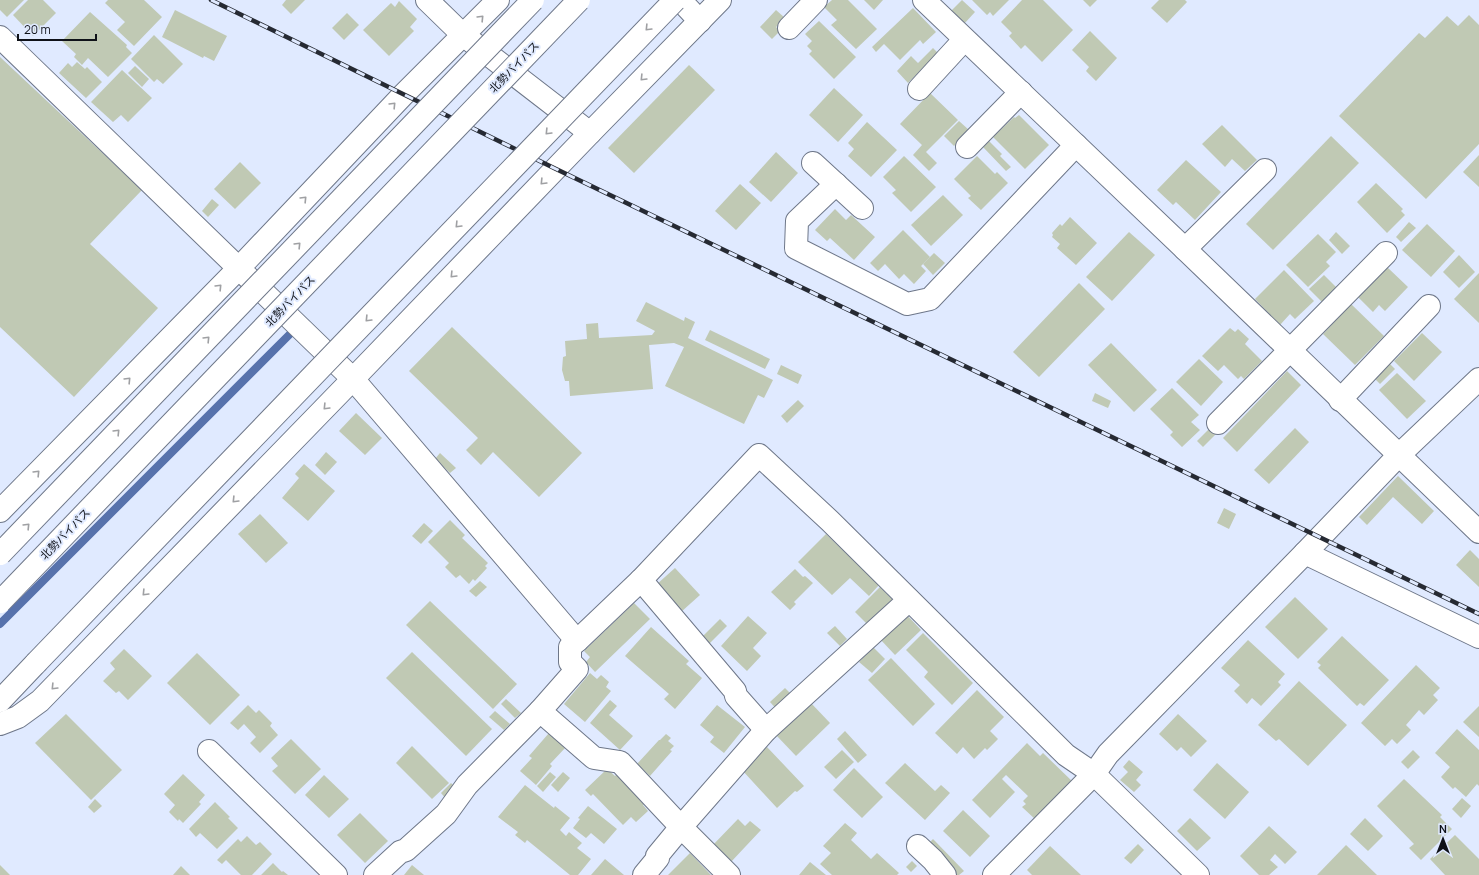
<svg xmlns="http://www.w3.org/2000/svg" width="1479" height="875" font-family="Manrope,'Noto Sans JP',sans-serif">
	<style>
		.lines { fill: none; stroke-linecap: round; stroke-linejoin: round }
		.stream { stroke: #5772ac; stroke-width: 8 }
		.building { fill: #c0c9b4 }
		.street-casing { stroke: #6e7789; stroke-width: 24 }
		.highway-casing { stroke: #6e7789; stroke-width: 24 }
		.street { stroke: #fff; stroke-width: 22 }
		.highway { stroke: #fff; stroke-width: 22 }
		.rail-casing { stroke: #262a33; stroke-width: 4.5 }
		.rail { stroke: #e0eaff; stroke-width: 3; stroke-dasharray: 9; stroke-linecap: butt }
		.highway-bridge-casing { stroke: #6e7789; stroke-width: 24; stroke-linecap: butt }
		.highway-bridge { stroke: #fff; stroke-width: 22 }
		.oneway { stroke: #9fa0a3 }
		.labels { text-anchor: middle; stroke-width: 4; stroke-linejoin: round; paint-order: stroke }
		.street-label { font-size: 11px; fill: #0e1118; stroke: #e0eaff }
	</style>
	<rect width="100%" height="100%" fill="#e0eaff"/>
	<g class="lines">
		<polyline class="stream" points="0,624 295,329 292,326"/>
	</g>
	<g class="building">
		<polygon points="0,0 24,0 7,17 0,10"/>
		<polygon points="28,0 43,0 56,13 33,36 13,15"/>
		<polygon points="108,0 144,0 162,17 134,46 117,30 125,22 105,3"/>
		<polygon points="286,0 305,0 291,14 282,5"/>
		<polygon points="832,0 848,0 877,29 856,49 831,25 837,20 824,7"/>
		<polygon points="864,0 883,0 874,10"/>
		<polygon points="962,0 975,12 964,24 950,12"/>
		<polygon points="972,0 1009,0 993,16 990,12 987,15"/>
		<polygon points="1022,0 1043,0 1073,30 1042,62 1025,45 1021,49 1009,36 1012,33 1001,22"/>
		<polygon points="1083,0 1097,0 1090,7"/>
		<polygon points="1159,0 1185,0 1187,2 1167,23 1151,8"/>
		<polygon points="399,1 417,19 410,27 414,31 389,56 363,30 391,3 395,7"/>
		<polygon points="913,8 936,32 923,44 920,40 900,60 884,44 876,52 872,47"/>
		<polygon points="175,10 227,36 214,61 204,56 203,58 162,37"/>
		<polygon points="776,10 785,18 776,27 780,31 772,39 760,27"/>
		<polygon points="90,12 127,45 126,47 132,53 108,77 88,58 82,65 74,57 76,54 62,41"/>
		<polygon points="347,13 359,25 344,40 332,28"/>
		<polygon points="1469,15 1479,25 1479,144 1426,199 1339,116 1419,33 1425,38 1447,16 1458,26"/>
		<polygon points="819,21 856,57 834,79 809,54 812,51 807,46 812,41 805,34"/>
		<polygon points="1090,31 1117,58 1096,81 1086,71 1089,67 1072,50"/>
		<polygon points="154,35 183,64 163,84 157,79 154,82 131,59"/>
		<polygon points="933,48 938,53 908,83 897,71 911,56 918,63"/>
		<polygon points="0,57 142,190 90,244 158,308 74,397 0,327"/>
		<polygon points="77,62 85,69 87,67 102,82 86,98 59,73 68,63 72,67"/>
		<polygon points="689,65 715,90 634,173 608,148"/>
		<polygon points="135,66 149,79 142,87 128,73"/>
		<polygon points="122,70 152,98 128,122 121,115 113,122 91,102"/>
		<polygon points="834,88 863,115 838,142 809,115"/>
		<polygon points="930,93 958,120 926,152 937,163 929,171 913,155 922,145 900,124"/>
		<polygon points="1019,115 1049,145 1025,169 993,137 1014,117 1015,118"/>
		<polygon points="959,121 969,130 954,146 944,136"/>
		<polygon points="867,122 897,150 871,177 848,156 854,149 848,143"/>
		<polygon points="1222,125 1257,160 1245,171 1232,159 1225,167 1202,144"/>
		<polygon points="1331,136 1359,163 1273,250 1246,224"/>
		<polygon points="989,141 1002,154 1000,156 1011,167 1006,171 983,147"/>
		<polygon points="776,152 798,173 771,202 749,182"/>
		<polygon points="1479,155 1479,187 1463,172"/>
		<polygon points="904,156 936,187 911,212 892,193 896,190 883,177"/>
		<polygon points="977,156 995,174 997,172 1008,183 981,210 968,198 971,196 954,179"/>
		<polygon points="1186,160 1221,192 1195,220 1176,202 1173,205 1157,190"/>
		<polygon points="240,162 261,183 235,209 214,189"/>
		<polygon points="1376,183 1403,209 1401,211 1405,215 1387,233 1357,202"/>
		<polygon points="740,184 761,203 736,230 715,211"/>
		<polygon points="943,195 963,215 931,246 911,225"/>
		<polygon points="212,199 219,205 208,217 202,211"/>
		<polygon points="835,209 846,220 851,215 875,237 854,260 830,238 827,241 815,230"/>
		<polygon points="1070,217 1097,243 1076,265 1057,248 1060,244 1052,237 1053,235 1052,233 1060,224 1062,226"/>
		<polygon points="1409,222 1416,228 1401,242 1396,237"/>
		<polygon points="1427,224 1455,251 1431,277 1402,250"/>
		<polygon points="903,230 930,257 921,266 926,271 914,284 904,274 899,279 885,264 878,271 870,263"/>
		<polygon points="1129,232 1155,255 1112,301 1086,277"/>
		<polygon points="1336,232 1350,246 1342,254 1329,240"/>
		<polygon points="1318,234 1336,252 1326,262 1330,266 1308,287 1286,265"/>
		<polygon points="934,253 945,263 933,275 923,264"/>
		<polygon points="1459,255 1475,272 1459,288 1443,272"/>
		<polygon points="1387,267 1408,287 1385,311 1379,305 1373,312 1358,297"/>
		<polygon points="1284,270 1314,301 1295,319 1290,314 1280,325 1255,299"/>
		<polygon points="1479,273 1479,323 1454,299"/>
		<polygon points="1324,275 1337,288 1323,303 1309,289"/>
		<polygon points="1079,283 1105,309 1039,377 1013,352"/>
		<polygon points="646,302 684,321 685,317 695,322 688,338 773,380 764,398 758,395 744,424 665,386 684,347 674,343 649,345 653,389 570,396 569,381 565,381 562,370 563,357 566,356 565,341 587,339 586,324 598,323 599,338 652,335 655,331 636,321"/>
		<polygon points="1351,304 1384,336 1355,365 1323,334"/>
		<polygon points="452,327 582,453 539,497 493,452 481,465 466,450 478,438 409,371"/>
		<polygon points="1230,328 1235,332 1238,329 1249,339 1245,344 1262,361 1244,379 1241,376 1238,379 1224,365 1218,371 1202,356"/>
		<polygon points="710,330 770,359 765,369 705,340"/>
		<polygon points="1422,333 1442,352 1414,381 1394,361"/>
		<polygon points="1111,343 1157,390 1134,412 1088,365"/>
		<polygon points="1199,359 1223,382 1201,406 1176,382"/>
		<polygon points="1389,363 1395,369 1380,384 1374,378"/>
		<polygon points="781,365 802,375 798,384 777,374"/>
		<polygon points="1287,371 1301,385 1237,452 1223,438"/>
		<polygon points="1397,373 1426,401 1407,419 1379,390"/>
		<polygon points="1172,388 1199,415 1191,422 1200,430 1182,447 1170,435 1173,432 1150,409"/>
		<polygon points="1095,393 1111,401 1108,408 1092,401"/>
		<polygon points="798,400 804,406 787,423 781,416"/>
		<polygon points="356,413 382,438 365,455 339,431"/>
		<polygon points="1212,426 1218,432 1203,447 1197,441"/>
		<polygon points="1295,428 1309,442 1269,484 1254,470"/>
		<polygon points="326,452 337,462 325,475 315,465"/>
		<polygon points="440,453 456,468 450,473 435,459"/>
		<polygon points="304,464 335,491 308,521 282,498 299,478 295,474"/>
		<polygon points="1398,476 1434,511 1422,524 1393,497 1367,525 1359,517"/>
		<polygon points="1224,508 1236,514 1229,529 1217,523"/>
		<polygon points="260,514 288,543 266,563 238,534"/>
		<polygon points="450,520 465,535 462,538 488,563 485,566 487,568 475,581 473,579 469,584 460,575 456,578 445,567 449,563 428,542"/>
		<polygon points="424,523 433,531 421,544 412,536"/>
		<polygon points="826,534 879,585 869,596 850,578 832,595 798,562"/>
		<polygon points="1470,550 1479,559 1479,587 1456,565"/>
		<polygon points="675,568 700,595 681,612 656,585"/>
		<polygon points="795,569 803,577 805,576 813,583 794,602 796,604 790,610 771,592"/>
		<polygon points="480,581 487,587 476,597 469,591"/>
		<polygon points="880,587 894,601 869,626 855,612"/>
		<polygon points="1295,597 1328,629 1298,659 1265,627"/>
		<polygon points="430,601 517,684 493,709 406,625"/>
		<polygon points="634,603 650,619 595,672 586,662 590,657 584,651"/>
		<polygon points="906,614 921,630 895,655 880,639"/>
		<polygon points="748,616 767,633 753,648 761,656 747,671 721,646"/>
		<polygon points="720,619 727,626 709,644 702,637"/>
		<polygon points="835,626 847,639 840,646 827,633"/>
		<polygon points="651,627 689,661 686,664 702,678 675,709 664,699 669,694 625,656"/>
		<polygon points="923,633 973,683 952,705 924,677 928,672 906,650"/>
		<polygon points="1342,636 1389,680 1364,706 1360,703 1357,706 1318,668 1321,665 1317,662"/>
		<polygon points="1248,640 1285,674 1278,682 1281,685 1261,706 1252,698 1247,704 1234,691 1240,685 1221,668"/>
		<polygon points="873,647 885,659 872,673 859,662"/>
		<polygon points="124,649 152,676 128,700 119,691 116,693 103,681 115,669 110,663"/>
		<polygon points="412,652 492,729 466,756 386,678"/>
		<polygon points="197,653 240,695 210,725 167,683"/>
		<polygon points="891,658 935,704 913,726 868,680"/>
		<polygon points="1416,665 1440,688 1433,695 1438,700 1424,715 1419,710 1406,725 1411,730 1397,744 1392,739 1385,746 1361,723"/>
		<polygon points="590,673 597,679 601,675 609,682 606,687 611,691 585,722 564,704"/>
		<polygon points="1299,681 1347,725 1308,766 1279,739 1276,741 1258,725"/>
		<polygon points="785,688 794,697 779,712 770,702"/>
		<polygon points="977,690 1004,717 990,731 998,739 987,750 985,748 974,759 963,747 957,754 935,733"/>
		<polygon points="506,699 521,713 515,718 501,704"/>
		<polygon points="610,700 617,706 609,715 633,736 620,750 590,723"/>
		<polygon points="810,702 830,723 796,756 776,735"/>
		<polygon points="248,705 256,713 259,710 272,723 270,726 278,735 260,753 250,743 256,737 244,724 238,730 230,723"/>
		<polygon points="717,705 745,727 724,753 710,742 714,737 700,725"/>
		<polygon points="1479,706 1479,737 1463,722"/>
		<polygon points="495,711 510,724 504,730 489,717"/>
		<polygon points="66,714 122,770 91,800 35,743"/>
		<polygon points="1178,714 1207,741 1191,757 1181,747 1177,751 1159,734"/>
		<polygon points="1457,729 1479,750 1479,786 1477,784 1466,797 1455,787 1453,789 1441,777 1450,767 1435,753"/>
		<polygon points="845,731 867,755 858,763 837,739"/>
		<polygon points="549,733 566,747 550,764 552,766 536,785 520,771 532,758 529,756"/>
		<polygon points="666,734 671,738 668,741 674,746 670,750 672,751 650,776 637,764 659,740 660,740"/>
		<polygon points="291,739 321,769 295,794 272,771 278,766 271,758"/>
		<polygon points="1027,743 1040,756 1043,753 1073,782 1036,820 1022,807 1026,804 1023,801 1028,796 1006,775 1002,779 1015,792 990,818 972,800"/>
		<polygon points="412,746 449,783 432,799 396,763"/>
		<polygon points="767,747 804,786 797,792 795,791 777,808 742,770"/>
		<polygon points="842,750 854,762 836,779 824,767"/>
		<polygon points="1413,750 1420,757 1408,769 1401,762"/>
		<polygon points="1129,760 1143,772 1136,780 1141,785 1134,792 1120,780 1128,772 1123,767"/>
		<polygon points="905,763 935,791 941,785 950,793 925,820 885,783"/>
		<polygon points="1217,763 1249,792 1225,819 1193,790"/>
		<polygon points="854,768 883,797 862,818 833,790"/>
		<polygon points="607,769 615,776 619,772 648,801 643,805 648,811 636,822 631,817 623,825 593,794 591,796 585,790"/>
		<polygon points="550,772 556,777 543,792 537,786"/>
		<polygon points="563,772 570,778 558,792 551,785"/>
		<polygon points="183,774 205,795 199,802 201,804 183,823 179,819 178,821 169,812 175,805 164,794"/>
		<polygon points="324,775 349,799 329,818 305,795"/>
		<polygon points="1404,779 1442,815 1440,817 1452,829 1421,860 1409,848 1414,844 1377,806"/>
		<polygon points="451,783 457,789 446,799 441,793"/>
		<polygon points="525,785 554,808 555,806 570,818 560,830 566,836 569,832 582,843 577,848 591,859 578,875 570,875 527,840 525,843 515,835 518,832 498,817"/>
		<polygon points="1462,798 1471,806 1461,818 1452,809"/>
		<polygon points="95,799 102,806 94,813 88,807"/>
		<polygon points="215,802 230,817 228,818 238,828 217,849 200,833 196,837 189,829"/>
		<polygon points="588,806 617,829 604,844 591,833 586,838 573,828 580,819 578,818"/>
		<polygon points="963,810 990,836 970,857 943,831"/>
		<polygon points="360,813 388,841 365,863 337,835"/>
		<polygon points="1190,818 1211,838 1197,851 1177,831"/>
		<polygon points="1365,818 1383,836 1368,851 1350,834"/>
		<polygon points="738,819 745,826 750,821 761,830 730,863 712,846"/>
		<polygon points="845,823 857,833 851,840 871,859 877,853 899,873 897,875 832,875 820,864 831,853 823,846"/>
		<polygon points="1269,826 1297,852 1285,864 1275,854 1270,860 1278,867 1269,875 1259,875 1240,856"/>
		<polygon points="1455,835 1479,859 1479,875 1445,875 1430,859"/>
		<polygon points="247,836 256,845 260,842 272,854 252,875 241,875 226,860 222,864 217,860 238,839 241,842"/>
		<polygon points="933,839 964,871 959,875 955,875 927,845"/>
		<polygon points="1138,844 1144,850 1131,864 1124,858"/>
		<polygon points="1346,845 1377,875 1317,875"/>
		<polygon points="1050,846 1081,875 1032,875 1027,870"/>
		<polygon points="690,853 711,875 668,875"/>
		<polygon points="605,859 624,875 591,875"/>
		<polygon points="912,861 917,866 911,872 906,867"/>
		<polygon points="810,862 826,875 799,875"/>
		<polygon points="273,863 282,872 283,871 288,875 261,875"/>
		<polygon points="0,865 10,875 0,875"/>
		<polygon points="412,865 424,875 404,875"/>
		<polygon points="181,866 190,875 173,875"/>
	</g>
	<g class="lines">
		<g class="street-casing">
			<g id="street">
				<polyline points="427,0 463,35 590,133"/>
				<polyline points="680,0 700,21"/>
				<polyline points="924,0 1185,249 1479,532"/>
				<polyline points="789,28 816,0"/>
				<polyline points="0,37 353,379 577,641 641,580 759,455 830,521 1066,755 1094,774 1198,875"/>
				<polyline points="919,89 964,40"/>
				<polyline points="967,147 1021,92"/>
				<polyline points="813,163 862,208"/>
				<polyline points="836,184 797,221 796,248 907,304 930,299 1076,145"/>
				<polyline points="1185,249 1265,170"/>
				<polyline points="239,268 403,95 498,0"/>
				<polyline points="353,379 590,133 720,0"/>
				<polyline points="1340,400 1429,306"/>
				<polyline points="1218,423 1386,253"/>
				<polyline points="1305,553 1479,637"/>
				<polyline points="641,580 735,691 736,696 766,730"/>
				<polyline points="577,641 570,647 570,662 577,669 540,711 594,758 620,762 681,827 766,730 909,600"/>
				<polyline points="209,751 336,875"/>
				<polyline points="918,846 933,860 945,875"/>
				<polyline points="375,875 400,852 406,850 446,814 467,785 540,711"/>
				<polyline points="644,875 658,858 657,856 681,827 729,875"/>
				<polyline points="994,875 1094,774 1108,754 1305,553 1399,455 1479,379"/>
			</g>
		</g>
		<g class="highway-casing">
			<g id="highway">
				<polyline points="0,511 239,268"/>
				<polyline points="0,701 36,663"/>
				<polyline points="0,724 18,717 40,701 353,379"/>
			</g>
		</g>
		<use href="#street" class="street"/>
		<use href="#highway" class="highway"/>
		<g class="rail-casing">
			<polyline id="rail" points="211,0 556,169 1479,614"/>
		</g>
		<use href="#rail" class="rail"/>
		<g class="highway-bridge-casing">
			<g id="highway-bridge">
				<polyline points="0,554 533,0"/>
				<polyline points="0,602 579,0"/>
				<polyline points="36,663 675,0"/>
			</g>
		</g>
		<use href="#highway-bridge" class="highway-bridge"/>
	</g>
	<defs><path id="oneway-chevron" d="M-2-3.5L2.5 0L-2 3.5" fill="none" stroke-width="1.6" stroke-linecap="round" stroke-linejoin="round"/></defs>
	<g class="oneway">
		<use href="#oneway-chevron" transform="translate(481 18) rotate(-46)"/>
		<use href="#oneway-chevron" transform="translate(648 28) rotate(134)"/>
		<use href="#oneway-chevron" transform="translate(643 78) rotate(134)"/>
		<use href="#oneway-chevron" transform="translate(393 105) rotate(-46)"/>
		<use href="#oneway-chevron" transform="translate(548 132) rotate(134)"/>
		<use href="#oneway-chevron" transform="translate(543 182) rotate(134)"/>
		<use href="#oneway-chevron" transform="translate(304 199) rotate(-46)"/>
		<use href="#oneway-chevron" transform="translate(458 225) rotate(134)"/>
		<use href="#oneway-chevron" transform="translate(298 245) rotate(-46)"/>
		<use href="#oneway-chevron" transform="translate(453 275) rotate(134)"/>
		<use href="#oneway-chevron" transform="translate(219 287) rotate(-46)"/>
		<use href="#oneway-chevron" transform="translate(368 319) rotate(134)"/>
		<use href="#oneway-chevron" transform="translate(207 339) rotate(-46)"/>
		<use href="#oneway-chevron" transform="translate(128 380) rotate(-46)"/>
		<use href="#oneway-chevron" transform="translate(326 407) rotate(134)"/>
		<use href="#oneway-chevron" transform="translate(117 432) rotate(-46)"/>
		<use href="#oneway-chevron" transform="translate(37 473) rotate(-46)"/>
		<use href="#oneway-chevron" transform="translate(235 500) rotate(134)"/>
		<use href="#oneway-chevron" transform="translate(27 526) rotate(-46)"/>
		<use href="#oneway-chevron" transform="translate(145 593) rotate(134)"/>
		<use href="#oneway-chevron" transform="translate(54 687) rotate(134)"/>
	</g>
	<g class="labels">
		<g class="street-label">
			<text transform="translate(514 67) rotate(-46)" y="4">北勢バイパス</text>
			<text transform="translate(290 301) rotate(-46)" y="4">北勢バイパス</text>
			<text transform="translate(65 534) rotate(-46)" y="4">北勢バイパス</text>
		</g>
	</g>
	<g transform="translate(1443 839)" stroke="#e0eaff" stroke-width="3" paint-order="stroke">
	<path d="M0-3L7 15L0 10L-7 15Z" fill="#0e1118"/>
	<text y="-6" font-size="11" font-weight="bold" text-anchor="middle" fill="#0e1118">N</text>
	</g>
	<path d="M18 34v6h78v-6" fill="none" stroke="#0e1118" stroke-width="2"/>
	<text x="24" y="34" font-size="12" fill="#0e1118" stroke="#e0eaff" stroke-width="3" paint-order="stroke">20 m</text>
</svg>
